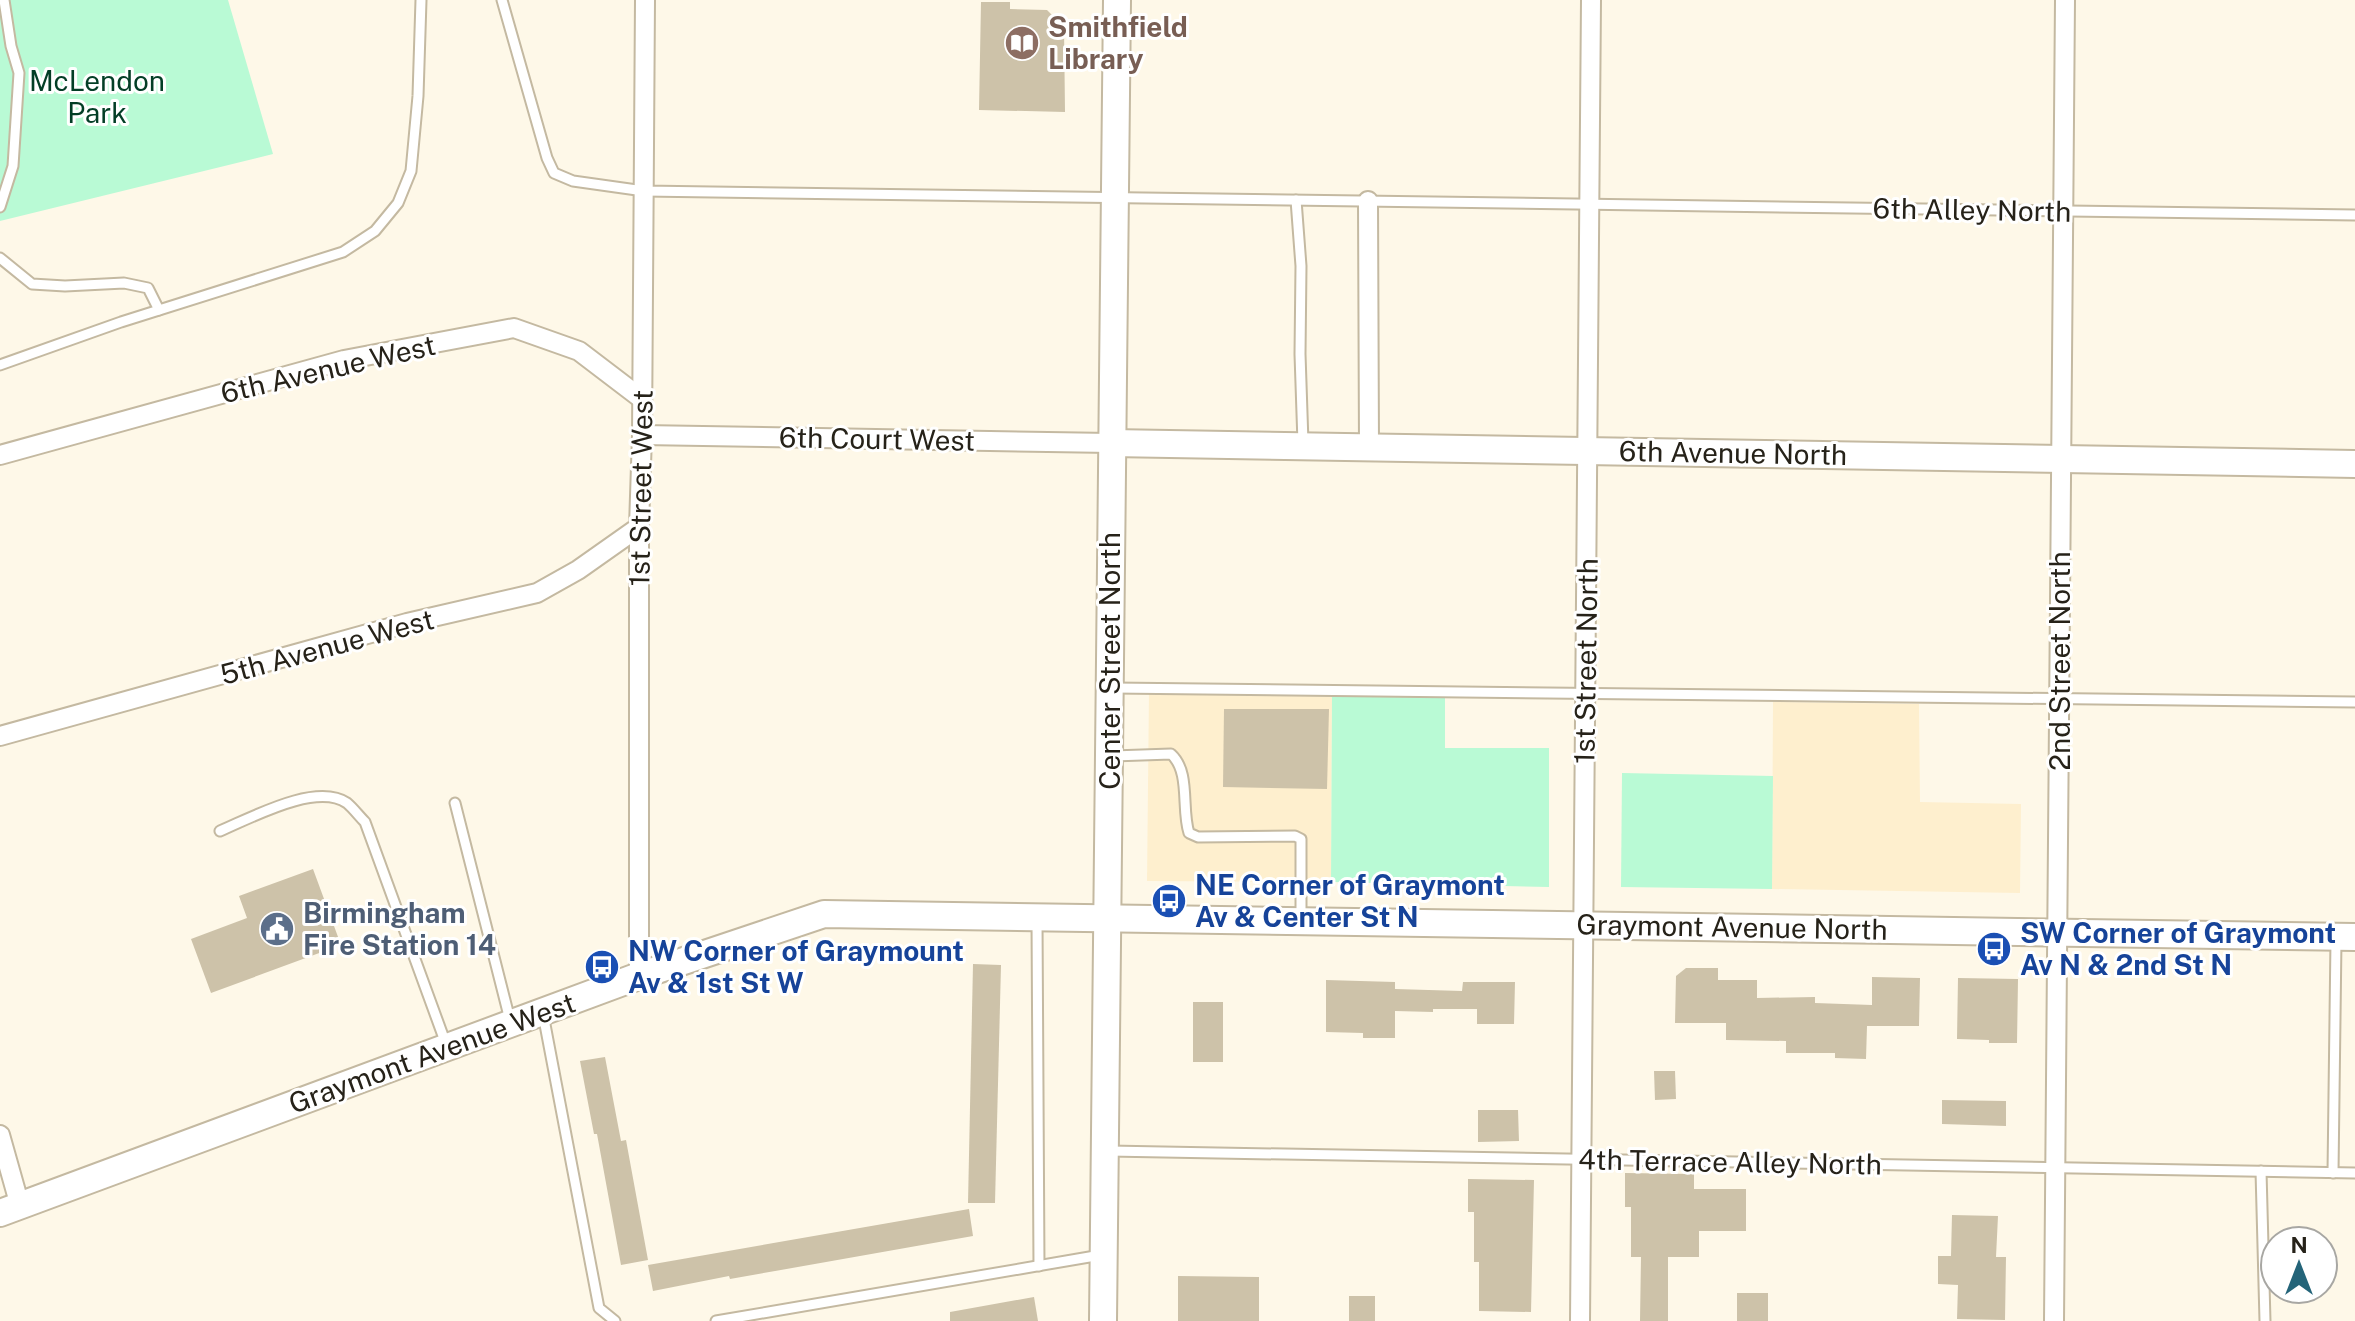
<svg xmlns="http://www.w3.org/2000/svg" width="2355" height="1321" font-family="'Public Sans',sans-serif">
	<style>
		.built { fill: #feefce }
		.green { fill: #b9fad5 }
		.building { fill: #cdc2a9 }
		.lines { fill: none; stroke-linecap: round; stroke-linejoin: round }
		.lane-casing { stroke: #c4b9a1; stroke-width: 13 }
		.street-casing { stroke: #c4b9a1; stroke-width: 22 }
		.secondary-casing { stroke: #c4b9a1; stroke-width: 30 }
		.lane { stroke: #fff; stroke-width: 9 }
		.street { stroke: #fff; stroke-width: 18 }
		.secondary { stroke: #fff; stroke-width: 26 }
		.labels { text-anchor: middle; stroke-width: 6; stroke-linejoin: round; paint-order: stroke }
		.education-label { font-size: 28px; font-weight: bold; fill: #785e54; stroke: #fff; text-anchor: start }
		.park-label { font-size: 28px; fill: #033e26; stroke: #fff }
		.street-label { font-size: 28px; fill: #262219; stroke: #fff }
		.transit-label { font-size: 28px; font-weight: bold; fill: #164399; stroke: #fff; text-anchor: start }
		.service-label { font-size: 28px; font-weight: bold; fill: #4e5e75; stroke: #fff; text-anchor: start }
	</style>
	<rect width="100%" height="100%" fill="#fef8e8"/>
	<g class="built">
		<polygon points="1149,691 1332,694 1331,882 1147,881"/>
		<polygon points="1773,702 1919,704 1920,802 2021,804 2020,893 1772,889"/>
	</g>
	<g class="green">
		<polygon points="0,0 228,0 273,154 0,221"/>
		<polygon points="1332,694 1445,696 1445,748 1549,748 1549,887 1331,882"/>
		<polygon points="1622,773 1773,776 1772,889 1621,887"/>
	</g>
	<g class="building">
		<polygon points="981,2 1010,2 1010,9 1047,10 1064,27 1065,112 979,110"/>
		<polygon points="1224,709 1329,709 1327,789 1223,787"/>
		<polygon points="313,869 341,945 211,993 191,939 247,918 239,896"/>
		<polygon points="973,964 1001,965 995,1203 968,1203"/>
		<polygon points="1686,968 1718,968 1718,980 1757,980 1757,998 1815,997 1815,1003 1872,1005 1872,977 1920,978 1919,1026 1867,1026 1866,1059 1835,1058 1835,1053 1786,1053 1786,1041 1726,1040 1726,1023 1675,1023 1676,976"/>
		<polygon points="1958,978 2018,979 2017,1043 1989,1043 1989,1040 1957,1039"/>
		<polygon points="1326,980 1395,982 1395,989 1462,991 1463,982 1515,982 1514,1024 1477,1024 1477,1009 1433,1009 1433,1012 1395,1011 1395,1038 1363,1038 1363,1033 1326,1032"/>
		<rect x="1193" y="1002" width="30" height="60"/>
		<polygon points="605,1057 621,1141 626,1140 648,1260 621,1265 597,1134 594,1134 580,1061"/>
		<polygon points="1654,1071 1675,1071 1676,1099 1655,1100"/>
		<polygon points="1942,1100 2006,1101 2006,1126 1942,1124"/>
		<polygon points="1478,1110 1518,1110 1519,1141 1478,1142"/>
		<polygon points="1625,1173 1694,1174 1694,1189 1746,1189 1746,1231 1699,1231 1699,1257 1668,1257 1668,1321 1640,1321 1641,1257 1631,1257 1631,1207 1625,1207"/>
		<polygon points="1468,1179 1534,1180 1531,1312 1479,1311 1479,1262 1474,1262 1474,1212 1468,1212"/>
		<polygon points="969,1209 973,1236 730,1279 729,1276 653,1291 648,1265"/>
		<polygon points="1952,1215 1998,1216 1996,1257 2006,1257 2005,1320 1957,1319 1958,1285 1938,1284 1938,1256 1951,1256"/>
		<polygon points="1178,1276 1259,1277 1259,1321 1178,1321"/>
		<rect x="1737" y="1293" width="31" height="28"/>
		<rect x="1349" y="1296" width="26" height="25"/>
		<polygon points="1034,1297 1038,1321 950,1321 950,1312"/>
	</g>
	<g class="lines">
		<g class="lane-casing">
			<g id="lane">
				<polyline points="502,0 547,158 554,173 573,181 644,191 2355,215"/>
				<polyline points="1296,200 1301,266 1300,354 1303,443"/>
				<polyline points="0,207 13,166 19,73 11,46 4,0"/>
				<polyline points="0,258 32,284 65,286 124,283 148,288 159,310"/>
				<polyline points="0,365 121,322 343,252 375,231 398,203 411,171 418,96 421,0"/>
				<polyline points="1113,688 2355,702"/>
				<path d="M 1113,756 L 1171,754 C 1191,772 1181,809 1189,833 L 1198,837 L 1295,836 L 1301,839 L 1301,917"/>
				<polyline points="455,803 510,1020"/>
				<path d="M 220,831 C 251,818 316,782 347,803 C 353,808 359,816 365,822 L 446,1044"/>
				<polyline points="1037,920 1039,1266"/>
				<polyline points="543,1014 599,1308 615,1321"/>
				<polyline points="1109,1151 2355,1173"/>
				<polyline points="2261,1171 2265,1321"/>
				<polyline points="2333,1173 2336,940"/>
				<polyline points="716,1321 1101,1255"/>
			</g>
		</g>
		<g class="street-casing">
			<g id="street">
				<polyline points="1368,201 1369,447"/>
				<polyline points="642,435 1111,443"/>
				<polyline points="0,455 344,360 514,328 579,351 642,399"/>
				<polyline points="0,736 407,623 537,593 578,570 639,527"/>
				<polyline points="639,976 639,527 642,435 645,0"/>
				<polyline points="0,1135 20,1206"/>
				<polyline points="1580,1321 1591,0"/>
				<polyline points="2054,1321 2065,0"/>
			</g>
		</g>
		<g class="secondary-casing">
			<g id="secondary">
				<polyline points="1111,443 2355,464"/>
				<polyline points="0,1213 639,976 824,914 2355,937"/>
				<polyline points="1103,1321 1117,0"/>
			</g>
		</g>
		<use href="#lane" class="lane"/>
		<use href="#street" class="street"/>
		<use href="#secondary" class="secondary"/>
	</g>
	<defs>
		<g id="library-disc" transform="scale(1.8)"><circle r="9.5" fill="#8d6e63" stroke="#fff"/><path d="M-6-4Q-3-5.5-.7-3.5V5Q-3 3-6 4ZM6-4Q3-5.5 .7-3.5V5Q3 3 6 4Z" fill="#fff"/></g>
		<g id="bus-disc" transform="scale(1.8)"><circle r="9.5" fill="#1a4fb4" stroke="#fff"/><path d="M-5-6H5V4H4V6H2V4H-2V6H-4V4H-5ZM-3.5-4V0h7V-4ZM-3.5 1.2v1.5H-2V1.2ZM2 1.2v1.5H3.5V1.2Z" fill="#fff"/></g>
		<g id="civic-disc" transform="scale(1.8)"><circle r="9.5" fill="#5c6f8a" stroke="#fff"/><path d="M-.6-6.5H3V-4.5H.6V-3L4-1V1h2V6H-6V1h2V-1L-.6-3ZM-1.2 2.5V6h2.4V2.5Z" fill="#fff"/></g>
	</defs>
	<g fill-rule="evenodd">
		<use href="#library-disc" x="1022" y="43"/>
		<use href="#bus-disc" x="1169" y="901"/>
		<use href="#civic-disc" x="277" y="929"/>
		<use href="#bus-disc" x="1994" y="949"/>
		<use href="#bus-disc" x="602" y="967"/>
	</g>
	<g class="labels">
		<g class="education-label">
			<text x="1048" y="37">Smithfield<tspan x="1048" dy="32">Library</tspan></text>
		</g>
		<g class="park-label">
			<text x="97" y="91">McLendon<tspan x="97" dy="32">Park</tspan></text>
		</g>
		<g class="street-label">
			<text transform="translate(1972 210) rotate(1)" y="10">6th Alley North</text>
			<text transform="translate(328 369) rotate(-13)" y="10">6th Avenue West</text>
			<text transform="translate(877 439) rotate(1)" y="10">6th Court West</text>
			<text transform="translate(1733 453) rotate(1)" y="10">6th Avenue North</text>
			<text transform="translate(641 488) rotate(-89)" y="10">1st Street West</text>
			<text transform="translate(327 647) rotate(-15)" y="10">5th Avenue West</text>
			<text transform="translate(1110 661) rotate(-90)" y="10">Center Street North</text>
			<text transform="translate(1586 661) rotate(-89)" y="10">1st Street North</text>
			<text transform="translate(2060 661) rotate(-90)" y="10">2nd Street North</text>
			<text transform="translate(1732 927) rotate(1)" y="10">Graymont Avenue North</text>
			<text transform="translate(432 1053) rotate(-20)" y="10">Graymont Avenue West</text>
			<text transform="translate(1730 1162) rotate(1)" y="10">4th Terrace Alley North</text>
		</g>
		<g class="transit-label">
			<text x="1195" y="895">NE Corner of Graymont<tspan x="1195" dy="32">Av &amp; Center St N</tspan></text>
			<text x="2020" y="943">SW Corner of Graymont<tspan x="2020" dy="32">Av N &amp; 2nd St N</tspan></text>
			<text x="628" y="961">NW Corner of Graymount<tspan x="628" dy="32">Av &amp; 1st St W</tspan></text>
		</g>
		<g class="service-label">
			<text x="303" y="923">Birmingham<tspan x="303" dy="32">Fire Station 14</tspan></text>
		</g>
	</g>
	<g transform="translate(2299 1265)"><circle r="38" fill="#ffffff" stroke="#a8a7a3" stroke-width="2"/>
	<path d="M0-6L14 30L0 20L-14 30Z" fill="#246479"/>
	<text y="-12" font-size="22" font-weight="bold" text-anchor="middle" fill="#262219">N</text>
	</g>
</svg>
